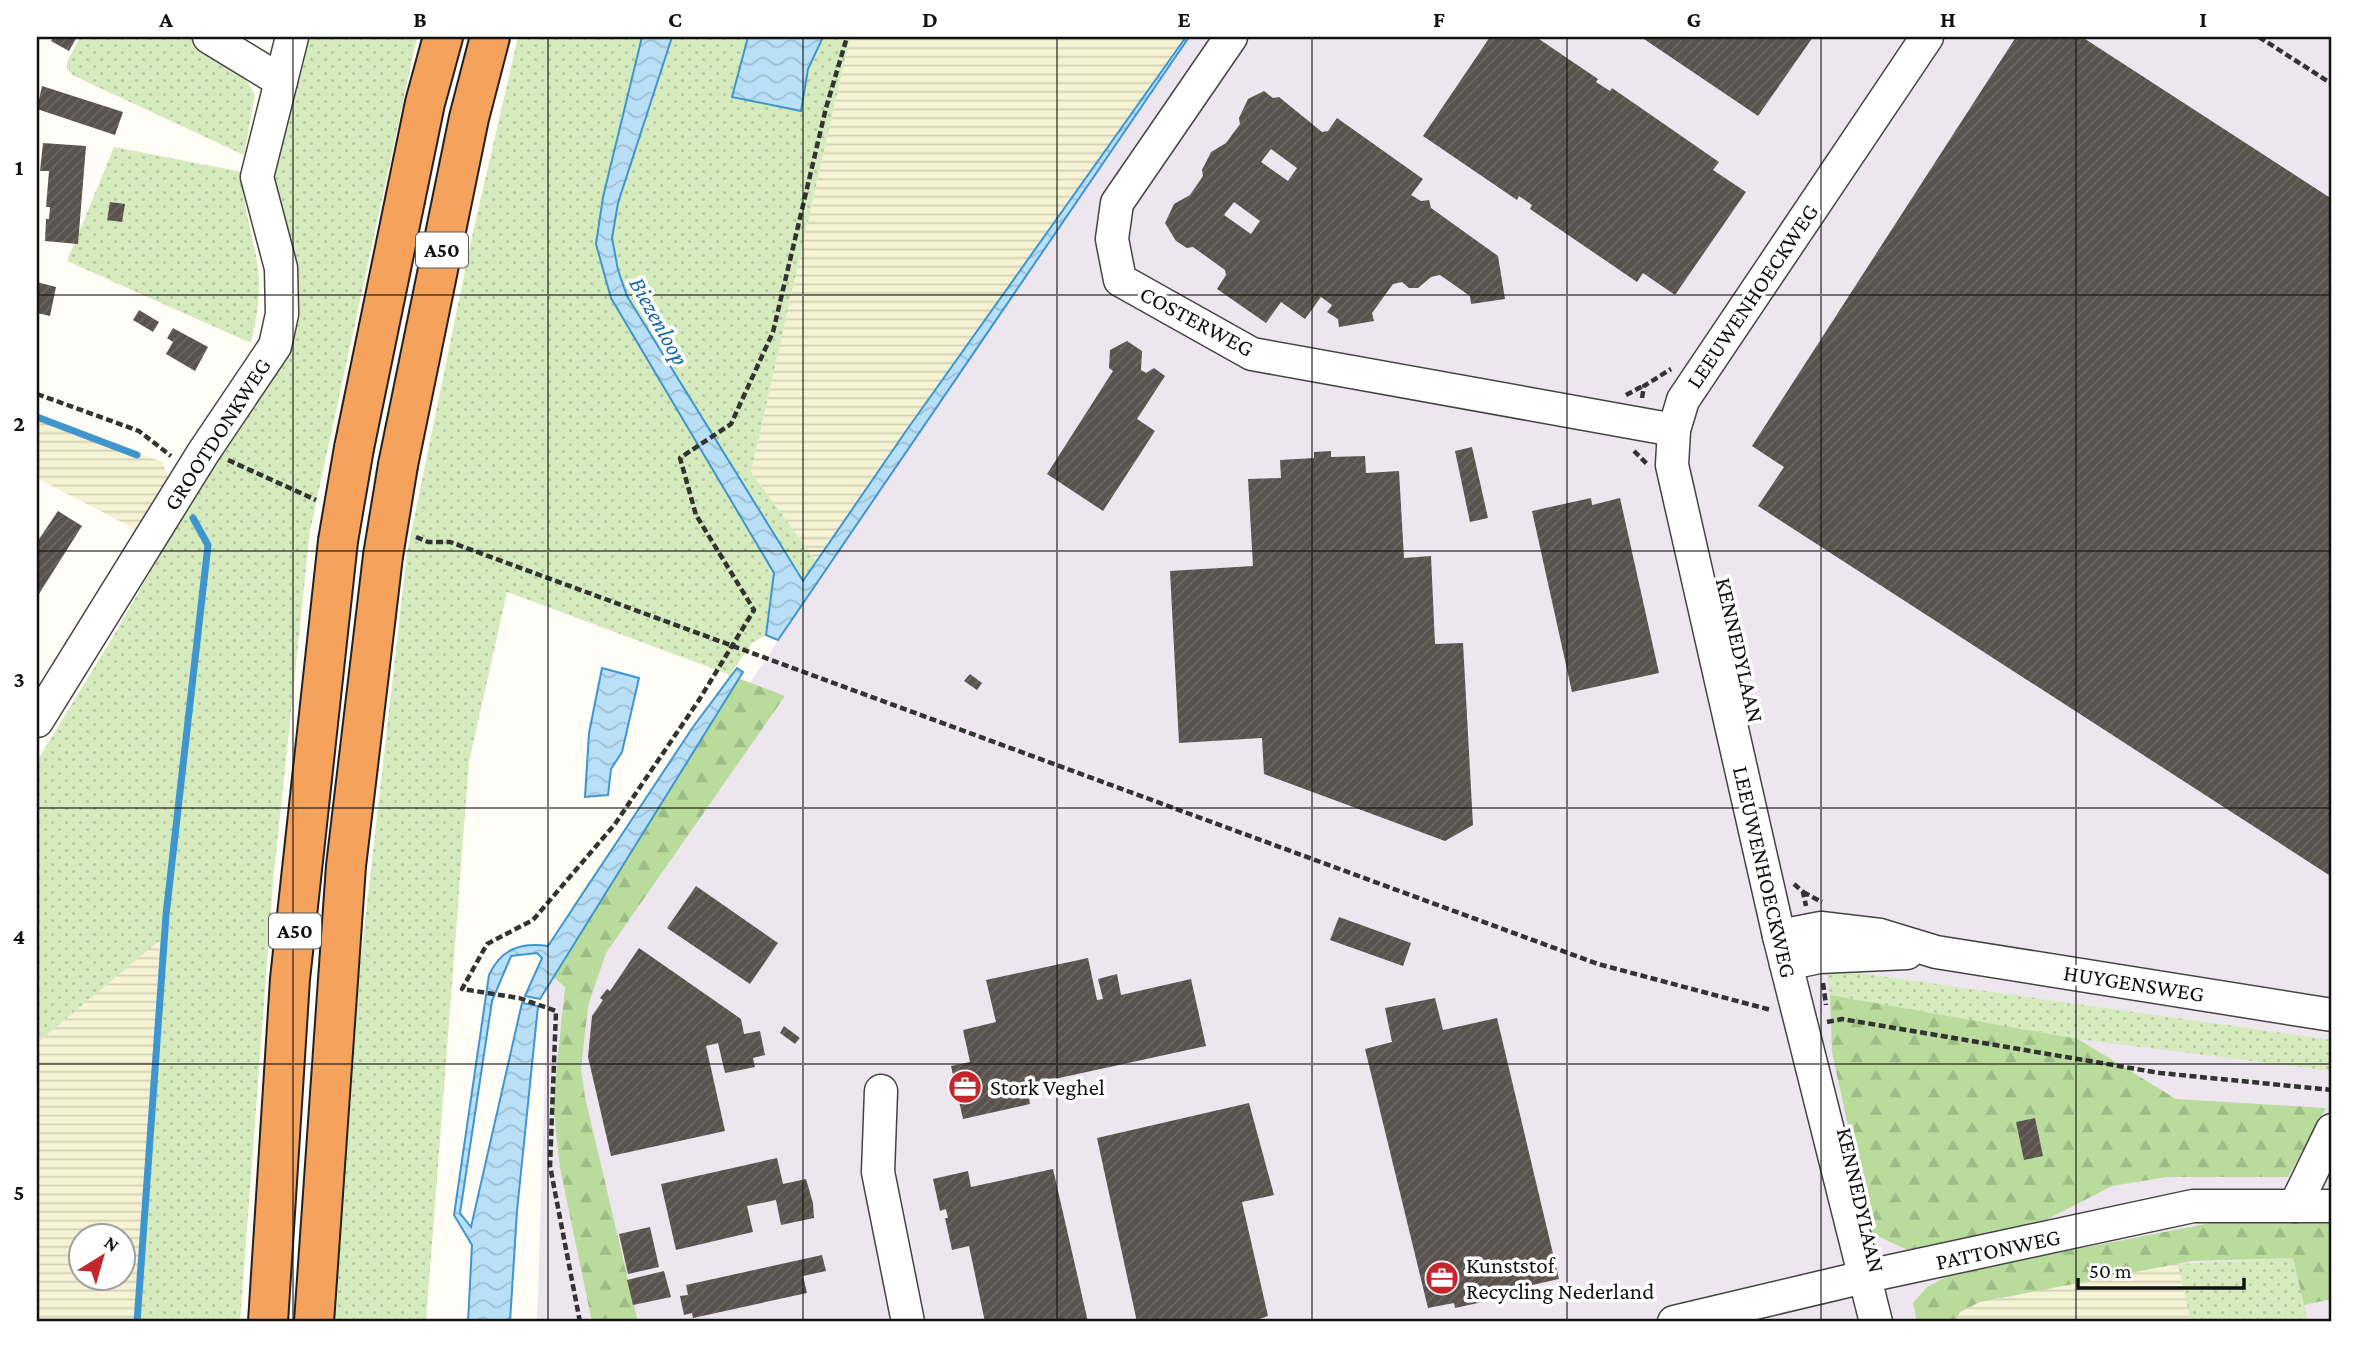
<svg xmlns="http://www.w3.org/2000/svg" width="2369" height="1359" font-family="'Crimson Pro',serif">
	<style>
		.industrial { fill: #eee6ef }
		.farmland { fill: url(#farmland-rules); fill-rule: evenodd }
		.grass { fill: url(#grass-dots) }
		.forest { fill: url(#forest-firs) }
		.water { fill: url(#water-waves); stroke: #3f96cf; stroke-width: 2 }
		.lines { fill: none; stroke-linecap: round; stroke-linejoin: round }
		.stream { stroke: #3f96cf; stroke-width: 7 }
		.building { fill: url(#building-hatch); fill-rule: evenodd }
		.minor-casing { stroke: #444; stroke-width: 35 }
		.highway-casing { stroke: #222; stroke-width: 42 }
		.path { stroke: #333; stroke-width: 4.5; stroke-dasharray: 7 3.5; stroke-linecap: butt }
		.minor { stroke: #fff; stroke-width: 32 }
		.highway { stroke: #f5a25d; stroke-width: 38 }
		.highway-bridge-casing { stroke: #222; stroke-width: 42; stroke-linecap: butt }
		.highway-bridge { stroke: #f5a25d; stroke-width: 38 }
		.grid { fill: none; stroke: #111; stroke-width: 2; stroke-opacity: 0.55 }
		.labels { text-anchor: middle; stroke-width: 7; stroke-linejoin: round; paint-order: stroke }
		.shield { fill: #fff; stroke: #585858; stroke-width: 2 }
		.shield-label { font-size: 21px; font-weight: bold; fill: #111 }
		.street-label { font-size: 23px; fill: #111; stroke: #fff }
		.poi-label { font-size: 23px; fill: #111; stroke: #fff; text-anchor: start }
		.water-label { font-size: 24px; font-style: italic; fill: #1768a6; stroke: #fff }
		.neatline { fill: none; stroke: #111; stroke-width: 2.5 }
		.grid-label { font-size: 23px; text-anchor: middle; font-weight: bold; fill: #111 }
	</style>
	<defs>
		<pattern id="farmland-rules" width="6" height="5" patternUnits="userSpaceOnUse" patternTransform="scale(1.75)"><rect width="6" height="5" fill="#f6f3d4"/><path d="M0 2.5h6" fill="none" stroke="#d2cfb5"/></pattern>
		<pattern id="grass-dots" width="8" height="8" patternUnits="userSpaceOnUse" patternTransform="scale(1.75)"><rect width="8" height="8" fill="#d5ebbd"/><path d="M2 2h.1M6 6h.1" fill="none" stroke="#b6c8a1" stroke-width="1.8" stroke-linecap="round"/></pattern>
		<pattern id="forest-firs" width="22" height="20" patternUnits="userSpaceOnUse" patternTransform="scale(1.75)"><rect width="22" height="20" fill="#b9dc9c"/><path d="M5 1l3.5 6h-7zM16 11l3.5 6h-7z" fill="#9ebc85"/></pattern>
		<pattern id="water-waves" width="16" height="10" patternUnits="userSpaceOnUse" patternTransform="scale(1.75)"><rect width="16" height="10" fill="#b9e0f7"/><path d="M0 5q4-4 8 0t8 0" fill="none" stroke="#9ebfd3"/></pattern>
		<pattern id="building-hatch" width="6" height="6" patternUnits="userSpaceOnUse" patternTransform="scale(1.75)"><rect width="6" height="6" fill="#5a524d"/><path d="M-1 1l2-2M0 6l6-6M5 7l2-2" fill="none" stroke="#6d6662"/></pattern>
	</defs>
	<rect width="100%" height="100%" fill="#fffdf5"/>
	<polygon class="industrial" points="1183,37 2332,37 2332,1322 537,1322 548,984"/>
	<g class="farmland">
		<polygon points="850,37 1186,37 906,431 817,562 751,472"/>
		<polygon points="37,416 162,462 170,480 139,531 37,478"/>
		<path d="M 160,939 L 139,1322 L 37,1322 L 37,1043 ZM 80,1236 L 122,1236 L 122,1278 L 80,1278 Z"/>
		<polygon points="2178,1264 2191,1322 1955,1322 1960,1312 1980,1302"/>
	</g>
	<g class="grass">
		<polygon points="80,37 191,37 240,70 255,95 244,155 74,76 67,69 67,62"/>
		<polygon points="305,37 417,37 310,531 273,883 240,1322 139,1322 160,940 37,1043 37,761 111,640 278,350 268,191"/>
		<polygon points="518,37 642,37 603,197 596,244 611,298 774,573 766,635 752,643 730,675 507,592 469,762 426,1322 333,1322 340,1141 407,553 473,232"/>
		<polygon points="672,37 748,37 733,97 801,111 808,69 823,37 850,37 751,472 817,562 803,581 627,296 618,270 612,238 618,203"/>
		<path d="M 114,147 L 242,172 C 242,204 252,231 257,262 C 262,290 257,317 251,343 L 67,261 Z"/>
		<polygon points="1852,972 2332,1040 2332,1071 2078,1039 1830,995 1827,973"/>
		<polygon points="2293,1258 2308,1322 2191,1322 2178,1264"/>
	</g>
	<g class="forest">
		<polygon points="730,675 785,696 606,953 588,1006 581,1069 585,1097 638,1322 592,1322 560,1168 553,1104 565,987 556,979 536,970 574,904"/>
		<polygon points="1830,995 2078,1039 2176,1099 2326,1108 2288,1177 2167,1177 2112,1186 2024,1231 1914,1253 1871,1233 1832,1052"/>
		<polygon points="2332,1220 2332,1299 2304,1305 2293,1258 2192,1261 1980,1302 1960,1312 1955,1322 1917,1322 1913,1303 1927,1287 1954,1273 2216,1222"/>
	</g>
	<g class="water">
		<polygon points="642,37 672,37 618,203 612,238 618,270 627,296 803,581 906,431 1186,37 1189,37 778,640 766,635 774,573 611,298 596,244 603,197"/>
		<polygon points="748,37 823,37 808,69 801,111 732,97"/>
		<polygon points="602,668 639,678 622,752 611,769 608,795 585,797 589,733"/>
		<path d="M 737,668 L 743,672 L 540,999 L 525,996 L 542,958 L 537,953 L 511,956 L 492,1001 L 460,1213 L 471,1227 L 522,1003 L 538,1006 L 517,1211 L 510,1322 L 468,1322 L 472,1245 L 454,1215 L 489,975 C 501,949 521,942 548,946 L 693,727 Z"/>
	</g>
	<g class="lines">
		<g class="stream">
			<polyline points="37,417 137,455"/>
			<polyline points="137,1322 166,915 208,545 193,518"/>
		</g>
	</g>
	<g class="building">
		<polygon points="53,37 77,37 69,51 51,41"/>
		<polygon points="1490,37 1536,37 1598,79 1596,82 1610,91 1612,88 1719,162 1713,170 1746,192 1675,295 1643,273 1637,282 1530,209 1532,205 1519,196 1517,200 1423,136"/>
		<polygon points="1641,37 1813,37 1758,116"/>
		<polygon points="2016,37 2082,37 2332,199 2332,877 1758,506 1784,467 1752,446"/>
		<polygon points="42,86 123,112 115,135 37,109"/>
		<path d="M 1264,91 L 1273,98 L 1279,97 L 1322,132 L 1328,131 L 1337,118 L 1423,179 L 1411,195 L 1421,201 L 1429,200 L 1431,208 L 1498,256 L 1505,299 L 1471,304 L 1470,296 L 1440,275 L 1431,277 L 1418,288 L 1409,288 L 1402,282 L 1393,284 L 1372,313 L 1374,321 L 1339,327 L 1338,319 L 1327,312 L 1332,305 L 1321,297 L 1305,319 L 1281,302 L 1266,323 L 1217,289 L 1226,275 L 1225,270 L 1193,247 L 1187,248 L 1176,241 L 1165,223 L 1174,204 L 1190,195 L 1203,176 L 1202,170 L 1211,152 L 1226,143 L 1240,124 L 1239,118 L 1248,99 ZM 1271,149 L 1297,168 L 1288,181 L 1261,162 ZM 1234,202 L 1260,221 L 1251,234 L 1224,215 Z"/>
		<polygon points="43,143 86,146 78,244 45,241 46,219 49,219 50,207 46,207 49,171 40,171"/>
		<polygon points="110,202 125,204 122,222 107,220"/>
		<polygon points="37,282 56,287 50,316 37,313"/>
		<polygon points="139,310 159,322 153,332 133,320"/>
		<polygon points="173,328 208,347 195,371 166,354 173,342 167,338"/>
		<polygon points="1127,341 1142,351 1141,370 1146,373 1154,368 1165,376 1137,419 1155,431 1103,511 1047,474 1113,371 1109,368 1110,350"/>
		<polygon points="1472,447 1488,518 1470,522 1455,451"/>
		<polygon points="1331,451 1331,457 1365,456 1366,473 1399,471 1404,558 1431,556 1435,644 1463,643 1473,825 1445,841 1264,774 1262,738 1179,743 1170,571 1253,566 1248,479 1281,478 1280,460 1314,458 1314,452"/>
		<polygon points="1591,498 1592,505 1620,498 1659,673 1572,692 1532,511"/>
		<polygon points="58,511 82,526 37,597 37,542"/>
		<polygon points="970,674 982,683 977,690 964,681"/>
		<polygon points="696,886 778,943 750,984 667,928"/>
		<polygon points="1339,917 1411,943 1403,966 1330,940"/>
		<polygon points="639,948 741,1019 744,1034 760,1031 765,1055 753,1058 755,1067 725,1073 718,1043 706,1046 725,1131 611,1156 588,1057 592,1016 603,1000 600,998 607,989 610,991"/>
		<polygon points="1088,958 1097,1000 1103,999 1098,979 1117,974 1121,995 1191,979 1206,1046 1027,1085 1030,1104 963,1119 951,1066 970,1062 963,1030 996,1022 986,980"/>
		<polygon points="1435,998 1443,1030 1497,1018 1559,1279 1486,1295 1487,1301 1455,1308 1454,1303 1428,1308 1365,1049 1392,1042 1385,1008"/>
		<polygon points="784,1026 800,1038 795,1044 780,1033"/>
		<polygon points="1249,1103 1274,1195 1242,1202 1268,1316 1250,1322 1137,1322 1097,1138"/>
		<polygon points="2035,1118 2043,1156 2024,1160 2016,1122"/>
		<polygon points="777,1158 783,1184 806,1179 813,1203 814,1218 781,1225 776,1200 747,1206 753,1232 676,1250 661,1184"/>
		<polygon points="1053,1169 1088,1322 985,1322 969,1246 952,1250 945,1218 948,1218 946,1209 940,1211 933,1179 968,1171 971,1187"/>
		<polygon points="650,1227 659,1267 628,1274 619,1234"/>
		<polygon points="822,1255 826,1271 803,1276 807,1293 693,1318 692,1313 684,1315 680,1296 688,1295 686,1285"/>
		<polygon points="664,1271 671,1297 633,1305 627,1280"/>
	</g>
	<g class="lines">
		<g class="minor-casing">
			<g id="minor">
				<polyline points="209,37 281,81"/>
				<polyline points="1231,37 1117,203 1112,239 1120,280 1252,354 1674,430"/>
				<polyline points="37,721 203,453 275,346 282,314 281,268 257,177 292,37"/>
				<polyline points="1779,936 1821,928 1880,935 1936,952 2332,1015"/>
				<polyline points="1786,964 1819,957 1907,953"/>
				<polyline points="881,1091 878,1172 908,1322"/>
				<polyline points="2295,1206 2332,1130"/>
				<polyline points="1674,1322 1877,1274 2193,1206 2332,1206"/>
				<polyline points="1876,1322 1779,936 1672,465 1674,430 1683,400 1927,37"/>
			</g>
		</g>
		<g class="highway-casing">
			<g id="highway">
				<polyline points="354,448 425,103 443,37"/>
				<polyline points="398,465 469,118 490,37"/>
				<polyline points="268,1322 290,979 338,541"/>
				<polyline points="314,1322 346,866 383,556"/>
			</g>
		</g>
		<g class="path">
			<polyline points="2259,37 2332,84"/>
			<polyline points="37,394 139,431 171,456"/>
			<polyline points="1626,395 1643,386"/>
			<polyline points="1642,398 1644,386 1671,369"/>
			<polyline points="1634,451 1647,464"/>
			<polyline points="228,460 316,500"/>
			<polyline points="416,537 428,542 450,542 1598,964 1771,1010"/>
			<polyline points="1794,884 1803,892 1806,906"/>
			<polyline points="1803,892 1822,902"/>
			<polyline points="1823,983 1826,1005"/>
			<polyline points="1827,1022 1842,1019 2160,1073 2332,1090"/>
			<polyline points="580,1322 550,1166 556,1011 519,998 462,989 487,944 533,920 615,824 699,700 754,610 696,515 680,458 731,424 773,332 826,108 847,37"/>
		</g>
		<use href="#minor" class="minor"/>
		<use href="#highway" class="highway"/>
		<g class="highway-bridge-casing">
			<g id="highway-bridge">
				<polyline points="338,541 354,448"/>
				<polyline points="383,556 398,465"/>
			</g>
		</g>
		<use href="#highway-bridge" class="highway-bridge"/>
	</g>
	<path class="grid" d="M 293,37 L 293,1322M 548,37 L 548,1322M 803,37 L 803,1322M 1057,37 L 1057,1322M 1312,37 L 1312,1322M 1567,37 L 1567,1322M 1821,37 L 1821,1322M 2076,37 L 2076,1322M 37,295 L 2332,295M 37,551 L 2332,551M 37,808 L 2332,808M 37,1064 L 2332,1064"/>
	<defs>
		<g id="office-disc" transform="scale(1.75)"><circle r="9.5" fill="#c4262e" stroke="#fff"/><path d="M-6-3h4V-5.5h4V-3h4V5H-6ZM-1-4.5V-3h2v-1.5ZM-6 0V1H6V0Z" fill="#fff"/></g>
	</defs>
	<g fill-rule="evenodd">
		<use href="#office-disc" x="965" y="1087"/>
		<use href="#office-disc" x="1442" y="1278"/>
	</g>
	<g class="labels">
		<g class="shield">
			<rect x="416" y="232.5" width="52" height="35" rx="5"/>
			<rect x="269" y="913.5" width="52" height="35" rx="5"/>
		</g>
		<g class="shield-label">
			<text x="442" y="257">A50</text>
			<text x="295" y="938">A50</text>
		</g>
		<g class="street-label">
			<text transform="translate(1752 296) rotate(-56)" y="8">LEEUWENHOECKWEG</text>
			<text transform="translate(1197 321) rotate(28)" y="8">COSTERWEG</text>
			<text transform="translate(217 434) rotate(-57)" y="8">GROOTDONKWEG</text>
			<text transform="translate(1740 650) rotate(77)" y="8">KENNEDYLAAN</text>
			<text transform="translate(1765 872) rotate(77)" y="8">LEEUWENHOECKWEG</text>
			<text transform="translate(2134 983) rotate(9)" y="8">HUYGENSWEG</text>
			<text transform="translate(1861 1200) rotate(77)" y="8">KENNEDYLAAN</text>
			<text transform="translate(1998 1249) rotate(-12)" y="8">PATTONWEG</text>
		</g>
		<g class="poi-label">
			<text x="990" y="1095">Stork Veghel</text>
			<text x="1466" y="1273">Kunststof<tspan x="1466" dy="26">Recycling Nederland</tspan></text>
		</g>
		<g class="water-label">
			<text transform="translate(659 321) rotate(61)" y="8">Biezenloop</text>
		</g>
	</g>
	<rect width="2369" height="1359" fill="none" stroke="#ffffff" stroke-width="77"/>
	<g transform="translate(102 1257) rotate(37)"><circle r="33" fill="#ffffff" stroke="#a0a0a0" stroke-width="2"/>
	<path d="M0-5L12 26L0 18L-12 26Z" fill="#c4262e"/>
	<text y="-10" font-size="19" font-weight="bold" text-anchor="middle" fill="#111111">N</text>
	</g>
	<path d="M2078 1278v10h166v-10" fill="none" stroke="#111111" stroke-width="3.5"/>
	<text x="2089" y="1278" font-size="21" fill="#111111" stroke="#ffffff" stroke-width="5" paint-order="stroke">50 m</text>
	<rect x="38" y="38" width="2292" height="1282" class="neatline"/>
	<g class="grid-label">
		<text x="166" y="27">A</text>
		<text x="420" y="27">B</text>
		<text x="675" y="27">C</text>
		<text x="930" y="27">D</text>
		<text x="1184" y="27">E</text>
		<text x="1439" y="27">F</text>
		<text x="1694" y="27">G</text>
		<text x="1948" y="27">H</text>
		<text x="2203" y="27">I</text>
		<text x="19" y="175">1</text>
		<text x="19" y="431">2</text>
		<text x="19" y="687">3</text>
		<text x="19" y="944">4</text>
		<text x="19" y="1200">5</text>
	</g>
</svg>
